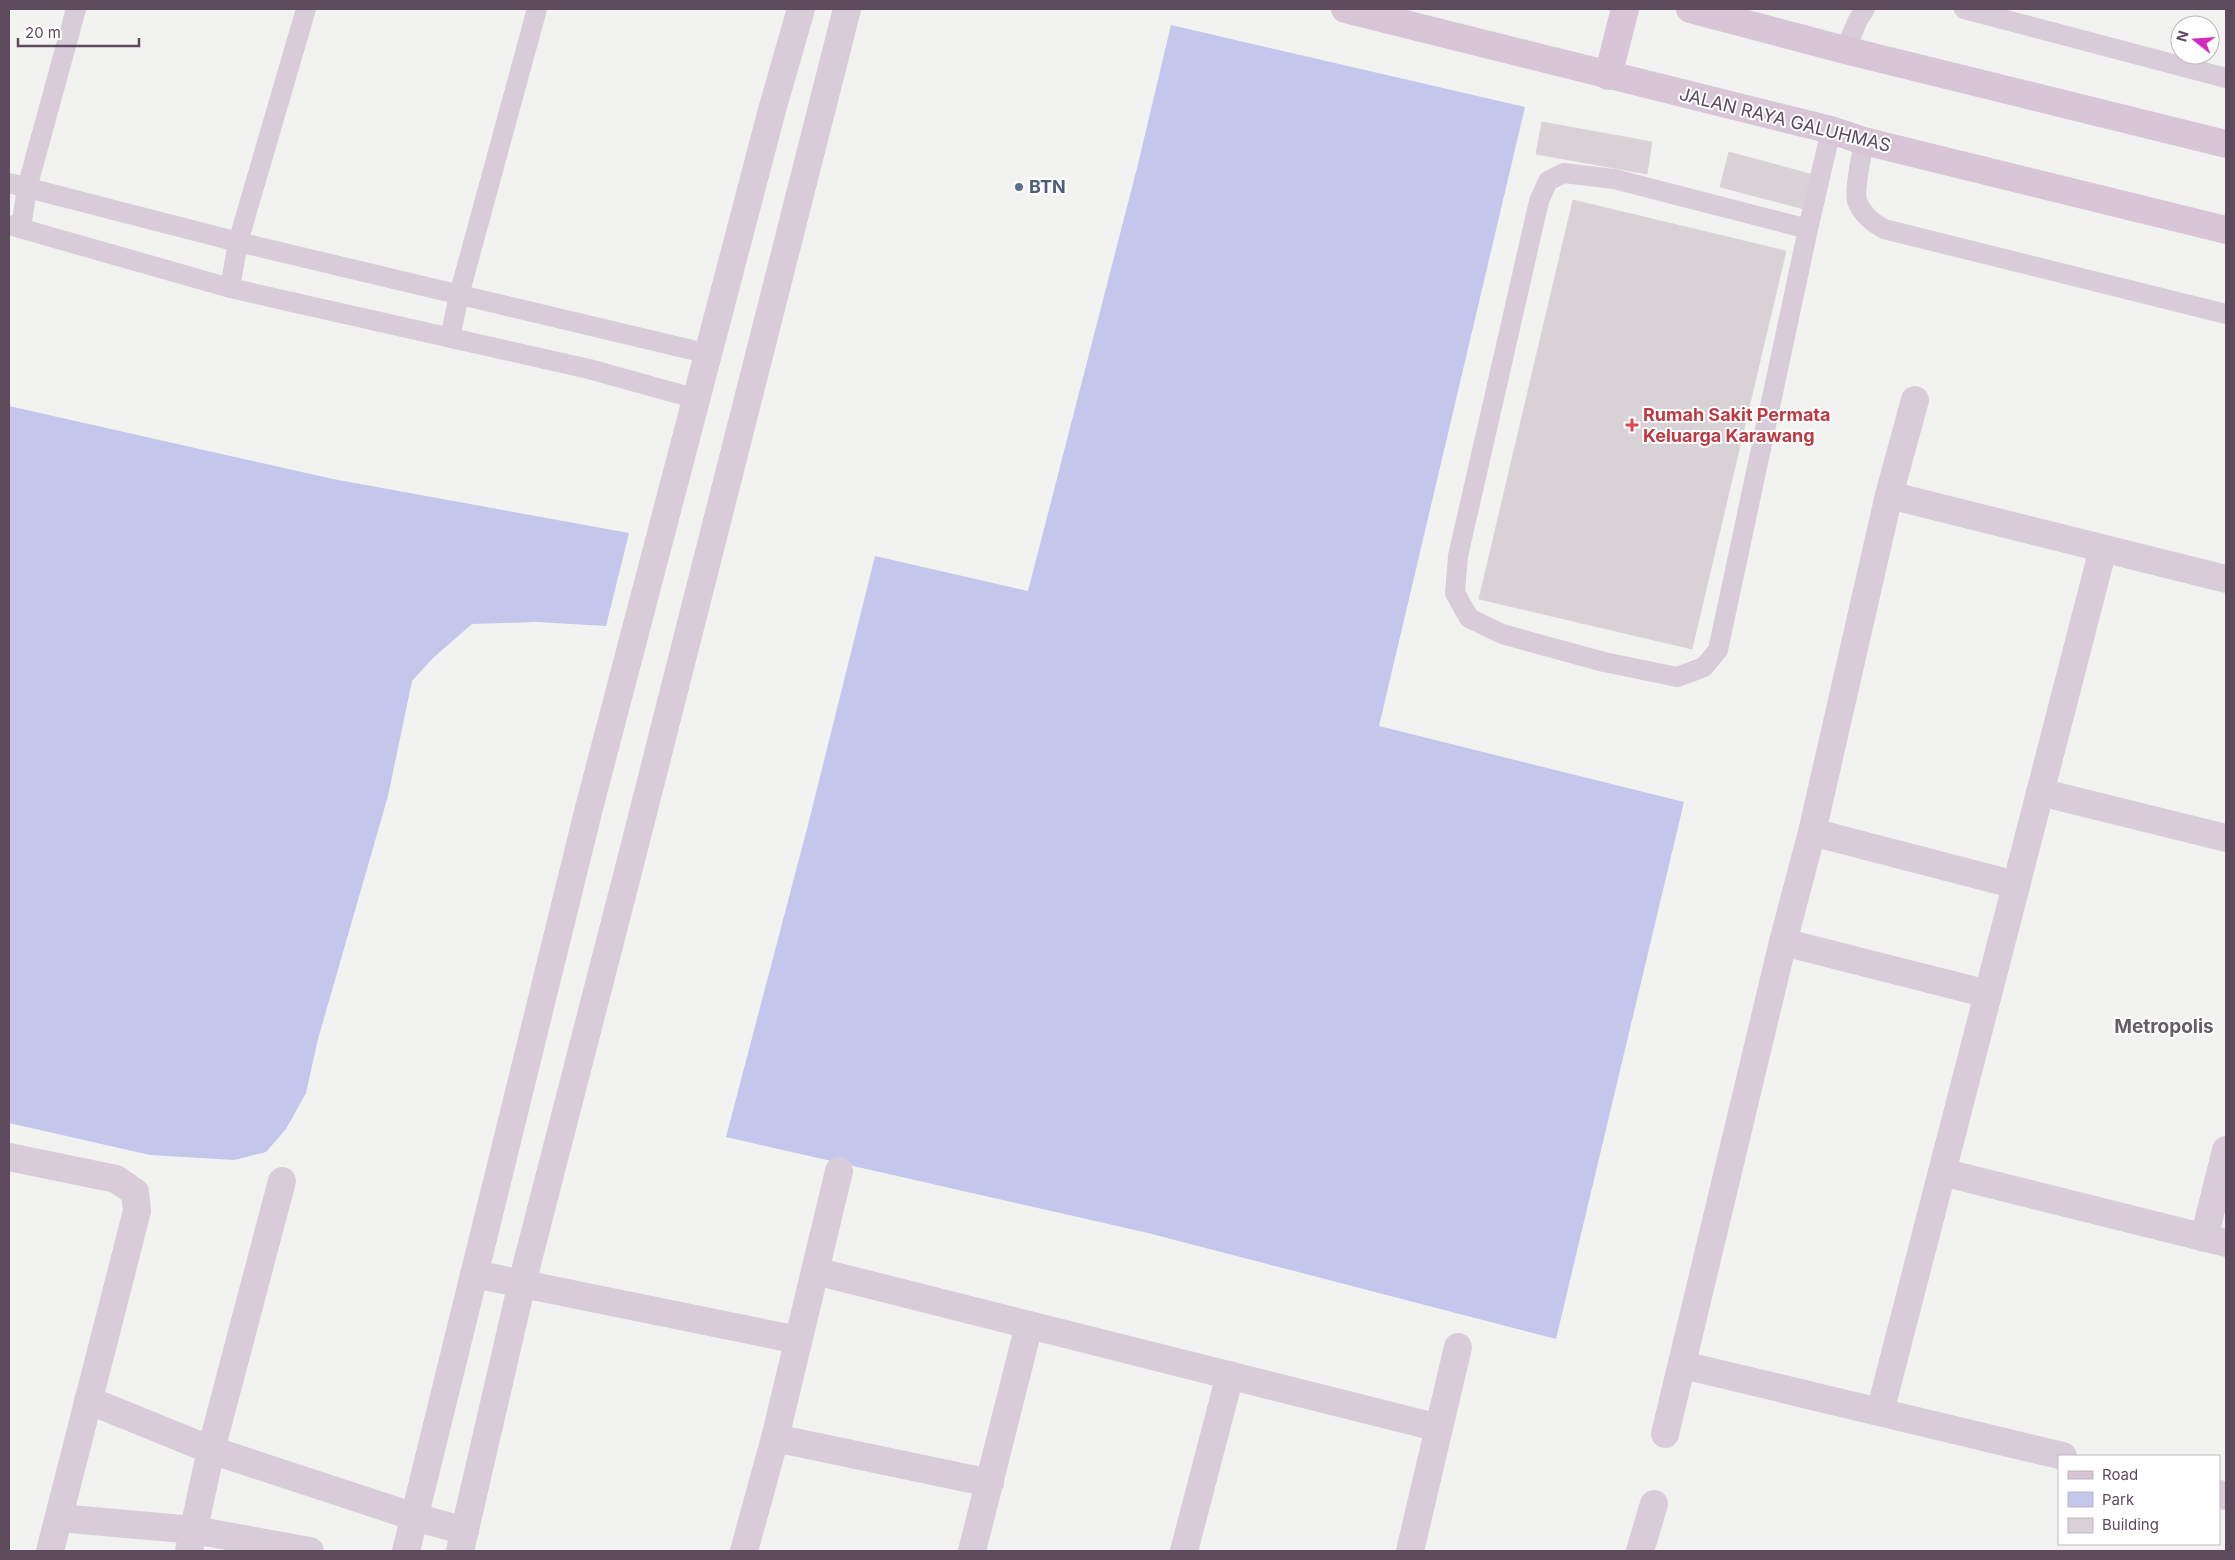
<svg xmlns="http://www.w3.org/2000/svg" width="2235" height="1560" font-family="Inter,sans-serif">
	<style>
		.green { fill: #c4c6ec }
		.building { fill: #d8d1d6; stroke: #dbd5da }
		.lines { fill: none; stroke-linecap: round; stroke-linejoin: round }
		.lane { stroke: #d9ccd9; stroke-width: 20 }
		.street { stroke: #d9ccd9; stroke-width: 28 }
		.secondary { stroke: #d8c5d6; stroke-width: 28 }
		.service-dot { fill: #5c6f8a; stroke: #fff; stroke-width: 2 }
		.health-dot { fill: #e0444e; stroke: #fff; stroke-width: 2 }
		.labels { text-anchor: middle; stroke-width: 4; stroke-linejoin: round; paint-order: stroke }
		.street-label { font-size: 18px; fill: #5d4a5c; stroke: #fff }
		.service-label { font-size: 18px; font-weight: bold; fill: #4e5e75; stroke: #fff; text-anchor: start }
		.health-label { font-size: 18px; font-weight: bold; fill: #be3a42; stroke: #fff; text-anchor: start }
		.neighbourhood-label { font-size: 19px; font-weight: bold; fill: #655e64; stroke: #fff }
	</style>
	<rect width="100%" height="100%" fill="#f2f3f1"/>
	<g class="green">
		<polygon points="1171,25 1525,107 1379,726 1684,802 1556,1339 1148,1233 726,1137 809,821 875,556 1028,591 1138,164"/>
		<polygon points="9,406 333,479 629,533 606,626 536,622 472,624 433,658 412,681 388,796 318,1039 306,1093 286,1129 266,1152 234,1160 150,1155 9,1123"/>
	</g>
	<g class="building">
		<polygon points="1542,122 1652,142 1647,174 1536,154"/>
		<polygon points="1729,152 1814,175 1804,209 1720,187"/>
		<polygon points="1573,200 1786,251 1692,649 1479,599"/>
	</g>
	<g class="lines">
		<g class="lane">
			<polyline points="1964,9 2226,78"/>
			<polyline points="1845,50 1858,20 1865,9"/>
			<path d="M 1864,141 C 1862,153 1854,190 1857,201 C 1862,214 1873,223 1884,229 L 2226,314"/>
			<polyline points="9,183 238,242 709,354"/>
			<polyline points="9,225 230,288 589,369 697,399"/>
			<polyline points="21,228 27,188 76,9"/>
			<polyline points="1808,229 1614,179 1564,173 1548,181 1539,201 1458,556 1455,593 1469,618 1502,634 1604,662 1677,677 1704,667 1718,650 1808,229 1831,130"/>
			<polyline points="230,288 238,242 306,9"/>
			<polyline points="450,338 459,295 537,9"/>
		</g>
		<g class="street">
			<polyline points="1889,495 2226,579"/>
			<polyline points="2040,792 2226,838"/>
			<polyline points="1812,832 2016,885"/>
			<polyline points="1783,942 1988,994"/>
			<polyline points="9,1157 116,1179 135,1192 137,1211 50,1551"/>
			<polyline points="1942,1172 2226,1243"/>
			<polyline points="2204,1238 2226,1150"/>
			<polyline points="815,1271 1439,1428"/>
			<polyline points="474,1274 798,1340"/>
			<polyline points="1683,1365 2063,1456"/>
			<polyline points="88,1400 211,1450 415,1517 465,1531"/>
			<polyline points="1880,1412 2103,549"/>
			<polyline points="1665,1434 1783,942 1812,832 1889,495 1915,400"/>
			<polyline points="775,1438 990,1483"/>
			<polyline points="2219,1494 2226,1496"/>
			<polyline points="59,1518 194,1530 310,1551"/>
			<polyline points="189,1551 211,1450 282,1181"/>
			<polyline points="406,1551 589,808 772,110 801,9"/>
			<polyline points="460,1551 522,1283 630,864 847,9"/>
			<polyline points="744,1551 775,1438 839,1171"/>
			<polyline points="972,1551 1029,1325"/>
			<polyline points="1184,1551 1230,1375"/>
			<polyline points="1410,1551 1458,1347"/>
			<polyline points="1640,1551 1654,1504"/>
		</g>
		<g class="secondary">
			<polyline points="1345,9 1831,130 1864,141 2226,230"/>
			<polyline points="1690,9 1845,50 2226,144"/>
			<polyline points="1608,76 1625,9"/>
		</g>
	</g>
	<circle class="service-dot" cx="1019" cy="187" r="5"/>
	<path class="health-dot" d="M1629.5 417.5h5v5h5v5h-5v5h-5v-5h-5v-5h5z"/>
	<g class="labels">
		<g class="street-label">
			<text transform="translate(1785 120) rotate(14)" y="6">JALAN RAYA GALUHMAS</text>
		</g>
		<g class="service-label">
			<text x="1029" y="193">BTN</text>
		</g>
		<g class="health-label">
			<text x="1643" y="421">Rumah Sakit Permata<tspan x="1643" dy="21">Keluarga Karawang</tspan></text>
		</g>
		<g class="neighbourhood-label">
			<text x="2164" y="1033">Metropolis</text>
		</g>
	</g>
	<rect width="2235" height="1560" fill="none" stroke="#5d4a5c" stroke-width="20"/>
	<rect x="2058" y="1455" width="162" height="90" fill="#ffffff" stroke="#beb7be"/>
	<rect x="2068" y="1471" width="25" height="8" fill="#d8c5d6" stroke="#beb7be"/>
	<text x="2102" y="1480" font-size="15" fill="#5d4a5c">Road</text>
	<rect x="2068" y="1492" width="25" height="15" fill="#c4c6ec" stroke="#beb7be"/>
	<text x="2102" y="1505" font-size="15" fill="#5d4a5c">Park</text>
	<rect x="2068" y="1518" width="25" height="15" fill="#d8d1d6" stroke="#beb7be"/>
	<text x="2102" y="1530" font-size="15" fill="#5d4a5c">Building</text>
	<g transform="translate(2195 40) rotate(287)"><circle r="24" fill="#ffffff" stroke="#beb7be"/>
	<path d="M0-4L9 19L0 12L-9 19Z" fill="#d528c1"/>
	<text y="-8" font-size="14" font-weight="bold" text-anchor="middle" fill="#5d4a5c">N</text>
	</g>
	<path d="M18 38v8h121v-8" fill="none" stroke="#5d4a5c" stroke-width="2.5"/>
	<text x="25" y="38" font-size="15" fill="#5d4a5c" stroke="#ffffff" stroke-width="4" paint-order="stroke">20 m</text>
</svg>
